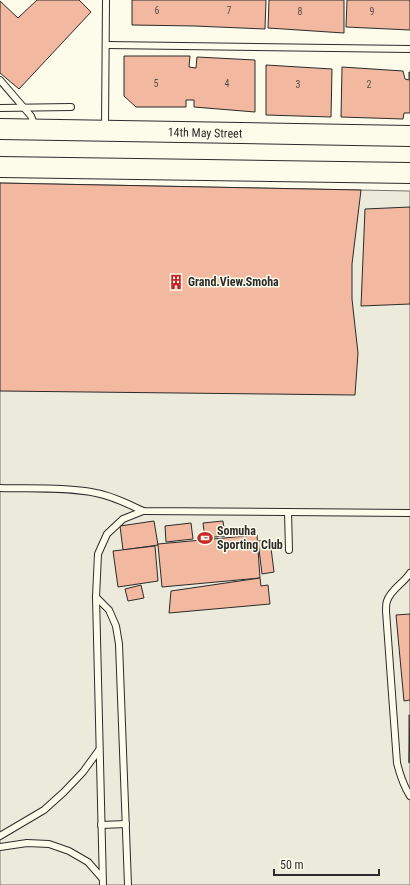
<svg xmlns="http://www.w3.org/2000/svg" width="410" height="885" font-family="'Roboto Condensed',sans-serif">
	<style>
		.green { fill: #ecebdb; stroke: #74746e }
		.building { fill: #f2b8a0; stroke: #2b2b2b }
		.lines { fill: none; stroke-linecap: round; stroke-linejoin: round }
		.lane-casing { stroke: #2b2b2b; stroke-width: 8 }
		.primary-casing { stroke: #2b2b2b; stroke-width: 22 }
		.lane { stroke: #fdfbea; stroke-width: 6 }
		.primary { stroke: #fdfbea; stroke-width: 20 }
		.labels { text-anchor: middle; stroke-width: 3; stroke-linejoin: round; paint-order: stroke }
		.number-label { font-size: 10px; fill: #5d4e48 }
		.street-label { font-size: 12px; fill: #2b2b2b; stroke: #fdfbea }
		.poi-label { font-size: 12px; font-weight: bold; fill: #2b2b2b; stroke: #fdfbea; text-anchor: start }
	</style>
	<rect width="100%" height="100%" fill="#fdfbea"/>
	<polygon class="green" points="0,183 410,191 410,885 0,885"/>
	<g class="building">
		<polygon points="37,0 79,0 91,12 19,89 0,73 0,1 18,18"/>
		<polygon points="132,0 266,0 265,29 194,26 132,25"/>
		<polygon points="269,0 344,0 344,33 268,28"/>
		<polygon points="347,0 410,0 410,30 346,27"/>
		<polygon points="124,56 190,56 189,67 196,68 197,57 255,60 255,112 194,107 194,100 186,100 186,107 136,107 124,96"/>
		<polygon points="266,65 332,69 331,117 266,115"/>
		<polygon points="342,67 403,71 405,79 409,80 409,72 410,72 410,113 404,113 403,119 341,117"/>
		<polygon points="0,183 361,190 352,264 352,299 358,353 355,395 0,391"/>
		<polygon points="410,207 410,304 361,306 365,209"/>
		<polygon points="154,521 158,545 123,550 120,526"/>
		<polygon points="223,521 225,536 205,538 203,523"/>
		<polygon points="191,523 193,539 166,542 165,526"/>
		<polygon points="257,535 260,578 162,587 158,545 158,544"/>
		<polygon points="270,540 274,572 262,574 258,541"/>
		<polygon points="155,546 158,581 118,587 113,551"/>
		<polygon points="260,578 261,586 268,585 270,604 169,613 171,591"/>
		<polygon points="141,585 144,598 128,601 125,589"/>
		<polygon points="410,614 410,700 404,701 396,615"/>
		<polygon points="409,715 410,715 409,763"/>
	</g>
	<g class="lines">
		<g class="lane-casing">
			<g id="lane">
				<polyline points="107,45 410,49"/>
				<polyline points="0,80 31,116 35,126"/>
				<polyline points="0,108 71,107"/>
				<polyline points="105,127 106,0"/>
				<path d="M 0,488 C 31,489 66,487 96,493 C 113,496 128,504 143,511 L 410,513"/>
				<polyline points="288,512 289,550"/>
				<path d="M 410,573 C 404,583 391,589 387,601 C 386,604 386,608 386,611 L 397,763 C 400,775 403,785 410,796"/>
				<polyline points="96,597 109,610 116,626 119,644 128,885"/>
				<polyline points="101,825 126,824"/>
				<polyline points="0,836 44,810 64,792 83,772 99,750"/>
				<polyline points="0,847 27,843 49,844 69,851 88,862 102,878"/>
				<polyline points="103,885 96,597 98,554 107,534 123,519 143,511"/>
			</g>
		</g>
		<g class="primary-casing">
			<g id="primary">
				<polyline points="0,129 410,136"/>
				<polyline points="0,167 410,173"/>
			</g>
		</g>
		<use href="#lane" class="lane"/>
		<use href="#primary" class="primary"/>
	</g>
	<defs>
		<g id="building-bare" transform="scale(1.2)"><path d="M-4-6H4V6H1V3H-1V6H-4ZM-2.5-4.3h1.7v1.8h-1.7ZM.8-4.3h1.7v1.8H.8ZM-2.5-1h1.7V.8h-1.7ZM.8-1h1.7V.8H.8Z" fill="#c62828" stroke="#fdfbea" stroke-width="2.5" paint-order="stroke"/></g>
		<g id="stadium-bare" transform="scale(1.2)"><path d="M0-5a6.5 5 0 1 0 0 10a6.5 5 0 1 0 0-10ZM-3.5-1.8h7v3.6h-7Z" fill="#c62828" stroke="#fdfbea" stroke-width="2.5" paint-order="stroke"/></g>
	</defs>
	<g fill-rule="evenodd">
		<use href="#building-bare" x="176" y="282"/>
		<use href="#stadium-bare" x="205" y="538"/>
	</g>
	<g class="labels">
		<g class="number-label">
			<text x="157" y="14">6</text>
			<text x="229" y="14">7</text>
			<text x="300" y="15">8</text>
			<text x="372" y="15">9</text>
			<text x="156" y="87">5</text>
			<text x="227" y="87">4</text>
			<text x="298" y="88">3</text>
			<text x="369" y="88">2</text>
		</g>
		<g class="street-label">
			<text transform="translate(205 133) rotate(1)" y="4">14th May Street</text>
		</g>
		<g class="poi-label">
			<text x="188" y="286">Grand.View.Smoha</text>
			<text x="217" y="535">Somuha<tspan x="217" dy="14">Sporting Club</tspan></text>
		</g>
	</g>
	<path d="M274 869v6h105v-6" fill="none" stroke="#2b2b2b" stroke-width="2"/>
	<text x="280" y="869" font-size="12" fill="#2b2b2b" stroke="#fdfbea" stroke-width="3" paint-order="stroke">50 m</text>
</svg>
